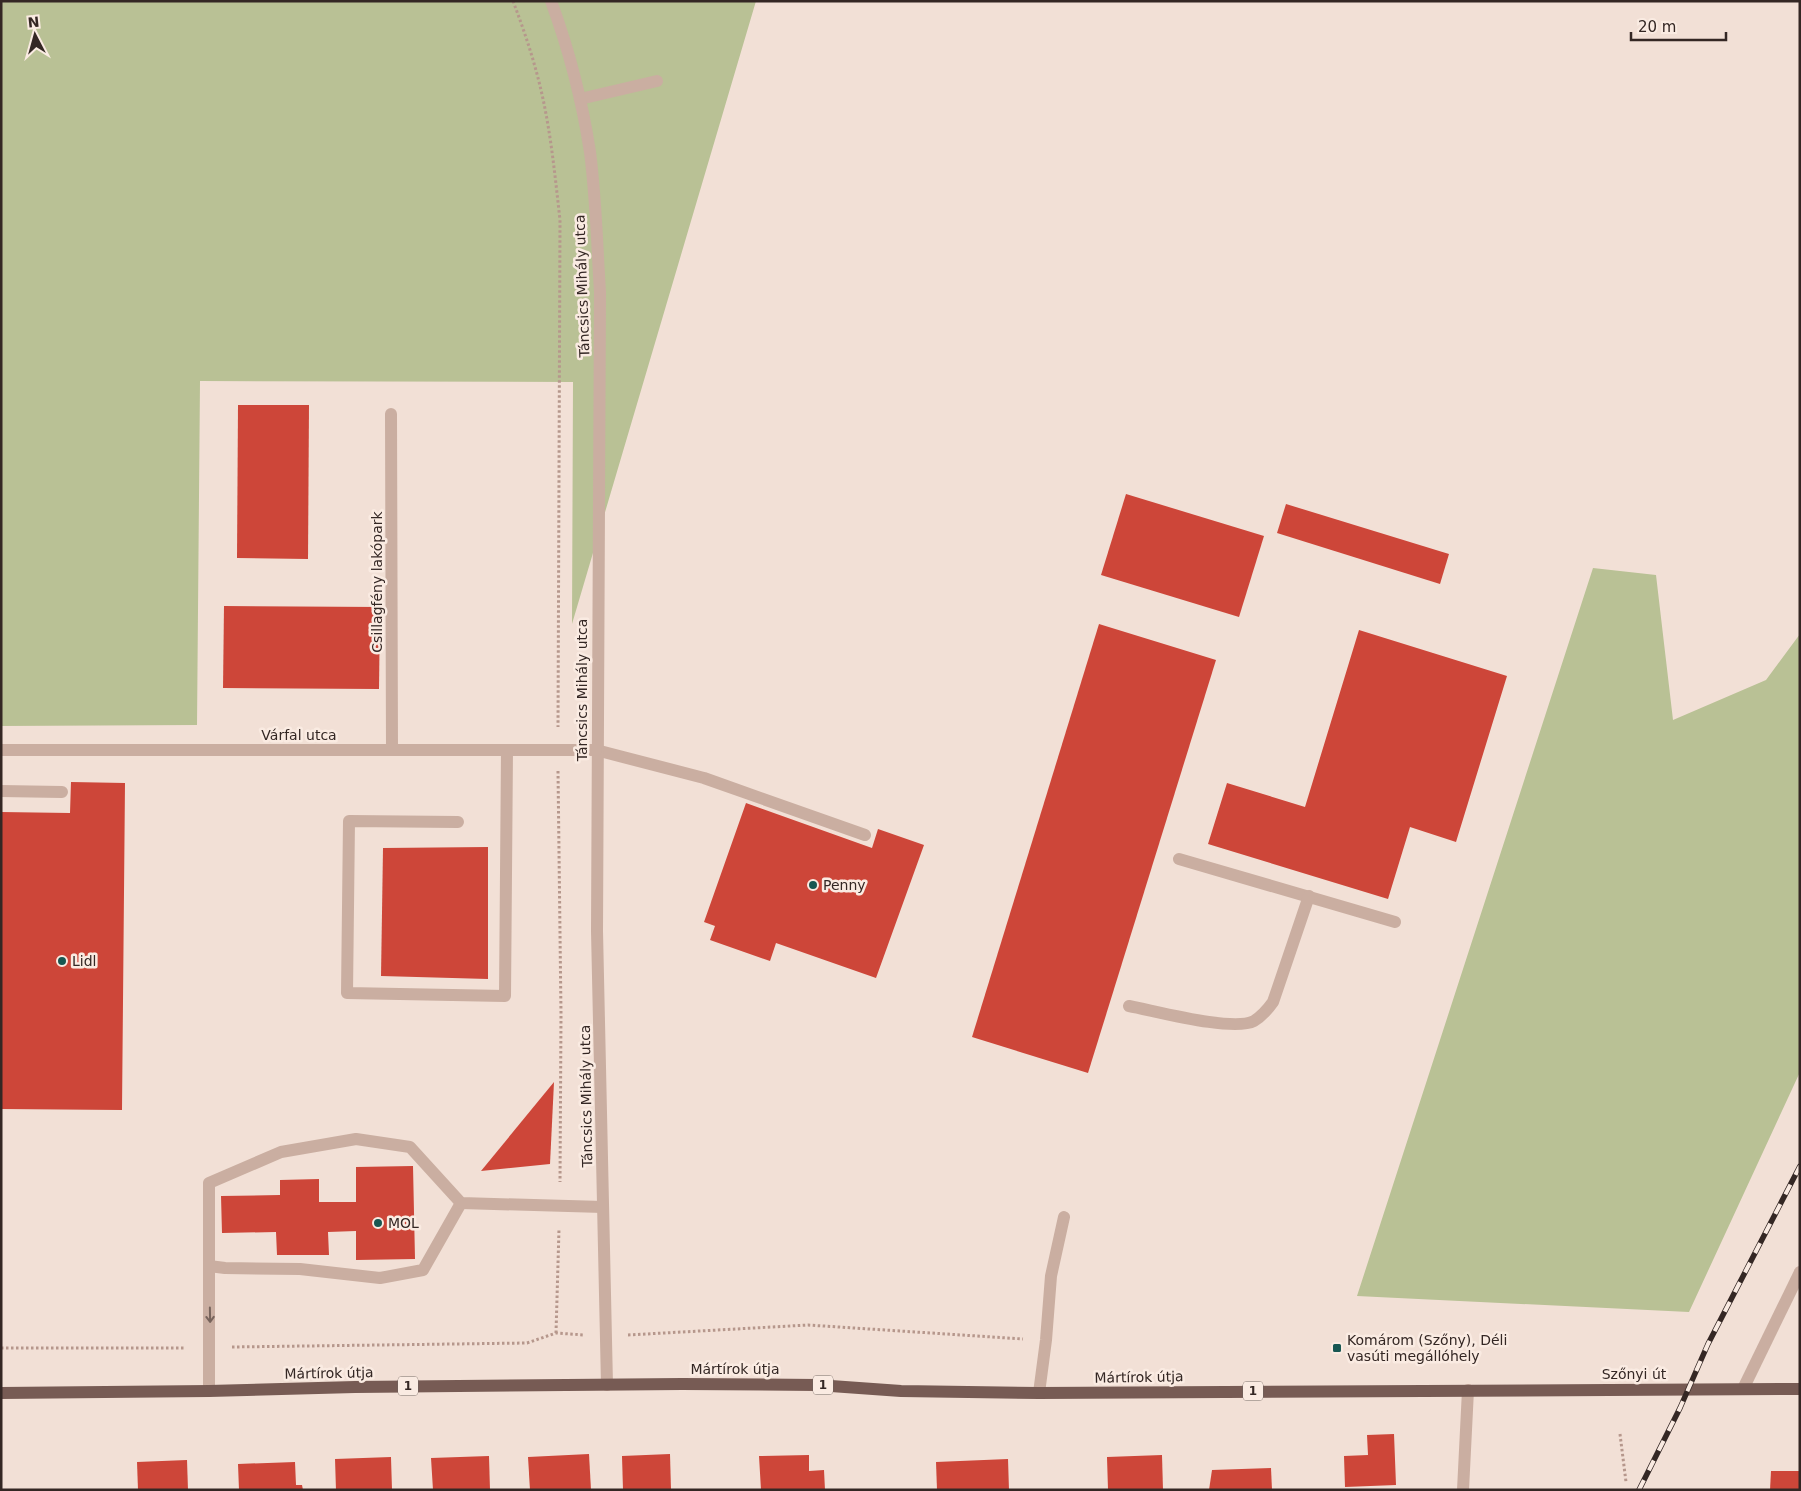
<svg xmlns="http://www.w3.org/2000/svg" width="1801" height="1491" font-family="'DejaVu Sans',sans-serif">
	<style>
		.green { fill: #b9c195 }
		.building { fill: #cd4639 }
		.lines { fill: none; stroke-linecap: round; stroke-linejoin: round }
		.path { stroke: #b6978c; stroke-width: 3; stroke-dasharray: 2.5 2.5; stroke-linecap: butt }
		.lane { stroke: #caaea1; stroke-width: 12 }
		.street { stroke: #caaea1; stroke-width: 12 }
		.primary { stroke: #775b54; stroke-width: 12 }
		.rail-casing { stroke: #342724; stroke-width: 5.5 }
		.rail { stroke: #faebe2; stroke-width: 4; stroke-dasharray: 11; stroke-linecap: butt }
		.oneway { stroke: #78645c }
		.poi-dot { fill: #185752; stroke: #faebe2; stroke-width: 2 }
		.labels { text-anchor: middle; stroke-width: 5; stroke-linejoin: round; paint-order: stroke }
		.shield { fill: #faebe2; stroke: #6f625d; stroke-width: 1 }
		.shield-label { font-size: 12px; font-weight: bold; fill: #342724 }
		.street-label { font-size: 14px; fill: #342724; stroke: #faebe2 }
		.poi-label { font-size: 14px; fill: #342724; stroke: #faebe2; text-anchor: start }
	</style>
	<rect width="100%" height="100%" fill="#f2e0d6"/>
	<g class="green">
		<polygon points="1,1 756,1 572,624 573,382 200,381 197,725 1,726"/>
		<polygon points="1593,568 1656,575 1673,720 1766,680 1800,634 1800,1072 1689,1312 1357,1296"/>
	</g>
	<g class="building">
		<polygon points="238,405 309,405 308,559 237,558"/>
		<polygon points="1126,494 1264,536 1239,617 1101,575"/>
		<polygon points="1286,504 1449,554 1440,584 1277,533"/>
		<polygon points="224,606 380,607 379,689 223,688"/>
		<polygon points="1099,624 1216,660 1088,1073 972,1037"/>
		<polygon points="1359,630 1507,676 1456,842 1410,827 1388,899 1208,844 1227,783 1305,807"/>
		<polygon points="71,782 125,783 122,1110 1,1109 1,812 70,813"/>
		<polygon points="746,803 872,848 878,829 924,845 876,978 776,943 770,961 710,940 715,926 704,922"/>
		<polygon points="488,847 488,979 381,976 383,848"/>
		<polygon points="554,1082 550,1164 481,1171"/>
		<polygon points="413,1166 415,1259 356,1260 356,1231 328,1232 329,1255 277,1255 276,1232 222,1233 221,1196 280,1195 280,1180 319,1179 319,1202 356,1202 356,1167"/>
		<polygon points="1394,1434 1396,1485 1345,1487 1344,1456 1368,1455 1367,1435"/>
		<polygon points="589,1454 591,1490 530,1490 528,1457"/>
		<polygon points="670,1454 671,1490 623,1490 622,1456"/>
		<polygon points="809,1455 809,1471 824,1470 825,1490 761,1490 759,1456"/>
		<polygon points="1162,1455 1163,1490 1108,1490 1107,1457"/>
		<polygon points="489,1456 490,1490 433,1490 431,1458"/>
		<polygon points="391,1457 392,1490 336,1490 335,1459"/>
		<polygon points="1008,1459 1009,1490 937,1490 936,1462"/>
		<polygon points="187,1460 188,1490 138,1490 137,1462"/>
		<polygon points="295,1462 296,1485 302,1485 303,1490 239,1490 238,1464"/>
		<polygon points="1271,1468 1272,1490 1209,1490 1212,1470"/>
		<polygon points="1771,1471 1800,1471 1800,1490 1770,1490"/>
	</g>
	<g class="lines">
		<g class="path">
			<path d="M 513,1 C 524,30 534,60 541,90 C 551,133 555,176 560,220 L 558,727"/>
			<polyline points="558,771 561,1014 560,1182"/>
			<polyline points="556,1333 559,1229"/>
			<polyline points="628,1335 808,1325 1023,1339"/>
			<polyline points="232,1347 527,1343 556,1333 584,1335"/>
			<polyline points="1,1348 186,1348"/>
			<polyline points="1620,1434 1626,1482"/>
		</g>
		<g class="lane">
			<polyline points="580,99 657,81"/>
			<polyline points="391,414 392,750"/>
			<polyline points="596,750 704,778 865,835"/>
			<polyline points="1,791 62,792"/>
			<polyline points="458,822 349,821 347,993 505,996 507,750"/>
			<polyline points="1179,859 1395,922"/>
			<path d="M 1129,1006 C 1156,1011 1233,1032 1254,1021 C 1262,1016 1268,1009 1273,1002 L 1309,896"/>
			<polyline points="209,1266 225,1268 300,1269 380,1278 423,1270 461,1203"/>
			<polyline points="209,1391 209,1183 281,1152 356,1139 410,1147 461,1203 603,1207"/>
			<polyline points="1039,1393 1046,1340 1051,1276 1064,1217"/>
		</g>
		<g class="street">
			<path d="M 551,1 C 569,50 582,100 590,152 C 596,198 597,245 600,292 L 597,931 L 607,1385"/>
			<polyline points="1,750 596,750"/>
			<polyline points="1743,1389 1800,1272"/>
			<polyline points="1463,1490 1468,1390"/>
		</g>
		<polyline class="primary" points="1,1393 209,1391 355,1387 682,1384 817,1385 901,1391 1039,1393 1800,1389"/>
		<g class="rail-casing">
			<polyline id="rail" points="1639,1490 1680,1408 1708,1344 1800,1166"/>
		</g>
		<use href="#rail" class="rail"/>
	</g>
	<defs><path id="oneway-shaft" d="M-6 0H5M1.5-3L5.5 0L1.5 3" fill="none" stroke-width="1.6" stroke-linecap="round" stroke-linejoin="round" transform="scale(1.25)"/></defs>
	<use class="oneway" href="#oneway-shaft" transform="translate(210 1315) rotate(89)"/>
	<g class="poi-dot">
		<circle cx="813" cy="885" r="5"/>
		<circle cx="62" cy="961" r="5"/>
		<circle cx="378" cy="1223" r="5"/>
		<rect x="1332" y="1343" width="10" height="10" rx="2.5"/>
	</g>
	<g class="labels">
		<g class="shield">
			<rect x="813" y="1375.5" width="20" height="19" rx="4"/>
			<rect x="398" y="1376.5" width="20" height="19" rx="4"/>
			<rect x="1243" y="1381.5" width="20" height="19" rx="4"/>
		</g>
		<g class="shield-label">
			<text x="823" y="1389">1</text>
			<text x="408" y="1390">1</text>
			<text x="1253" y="1395">1</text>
		</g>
		<g class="street-label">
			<text transform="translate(582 286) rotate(-92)" y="5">Táncsics Mihály utca</text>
			<text transform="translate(377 582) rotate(-90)" y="5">Csillagfény lakópark</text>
			<text transform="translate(582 690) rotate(-90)" y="5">Táncsics Mihály utca</text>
			<text x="299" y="740">Várfal utca</text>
			<text transform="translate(586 1096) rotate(-91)" y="5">Táncsics Mihály utca</text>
			<text x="735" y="1374">Mártírok útja</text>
			<text transform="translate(329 1373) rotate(-1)" y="5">Mártírok útja</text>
			<text x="1634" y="1379">Szőnyi út</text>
			<text transform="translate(1139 1377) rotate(-1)" y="5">Mártírok útja</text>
		</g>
		<g class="poi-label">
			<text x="823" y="890">Penny</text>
			<text x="72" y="966">Lidl</text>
			<text x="388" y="1228">MOL</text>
			<text x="1347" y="1345">Komárom (Szőny), Déli<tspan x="1347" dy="16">vasúti megállóhely</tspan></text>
		</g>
	</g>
	<rect width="1801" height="1491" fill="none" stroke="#342724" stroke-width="5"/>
	<g transform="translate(35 35) rotate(354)" stroke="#faebe2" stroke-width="4" paint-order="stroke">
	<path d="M0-4L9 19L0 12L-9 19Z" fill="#342724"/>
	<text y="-8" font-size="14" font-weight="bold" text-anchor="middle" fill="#342724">N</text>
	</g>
	<path d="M1631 32v8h95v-8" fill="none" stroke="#342724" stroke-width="2.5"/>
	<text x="1638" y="32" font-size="15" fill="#342724" stroke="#faebe2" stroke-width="4" paint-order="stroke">20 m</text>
</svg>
